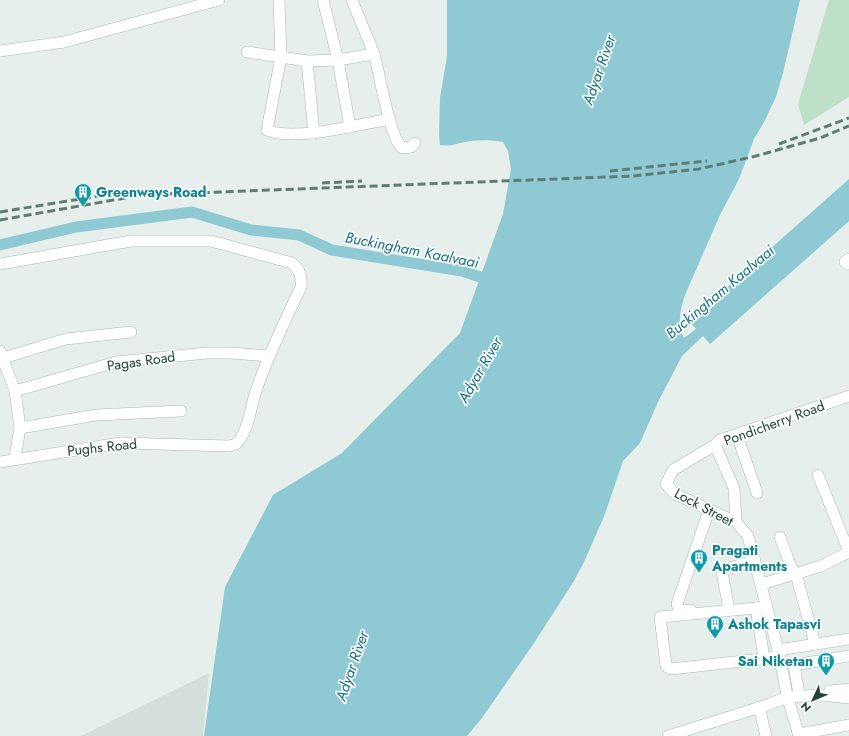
<svg xmlns="http://www.w3.org/2000/svg" width="849" height="736" font-family="Jost,sans-serif">
	<style>
		.built { fill: #d4dfda }
		.green { fill: #bfe0c8 }
		.water { fill: #8ec9d4 }
		.lines { fill: none; stroke-linecap: round; stroke-linejoin: round }
		.canal { stroke: #8ec9d4; stroke-width: 11 }
		.minor-casing { stroke: #a8b8b2; stroke-width: 12 }
		.minor { stroke: #fff; stroke-width: 11 }
		.rail { stroke: #5f7d75; stroke-width: 3; stroke-dasharray: 8 4; stroke-linecap: butt }
		.labels { text-anchor: middle; stroke-width: 3.5; stroke-linejoin: round; paint-order: stroke }
		.culture-label { font-size: 14px; font-weight: bold; fill: #0d838f; stroke: #f7fbf9; text-anchor: start }
		.street-label { font-size: 14px; fill: #24423a; stroke: #f7fbf9 }
		.water-label { font-size: 15px; font-style: italic; fill: #1c6f80; stroke: #f7fbf9 }
	</style>
	<rect width="100%" height="100%" fill="#e6efeb"/>
	<polygon class="built" points="209,673 203,736 81,736"/>
	<polygon class="green" points="829,0 849,0 849,97 804,125 798,104"/>
	<path class="water" d="M 447,0 L 800,0 L 783,73 L 776,97 L 764,122 L 754,139 L 739,179 L 720,215 L 685,295 C 681,308 676,325 684,338 L 696,329 L 689,321 L 849,179 L 849,221 L 710,344 L 703,336 L 682,356 L 658,402 L 640,443 L 623,461 L 605,514 L 584,562 L 574,581 L 534,643 L 482,718 L 467,736 L 204,736 L 225,587 L 273,495 L 342,453 L 460,333 L 503,214 L 511,169 L 508,151 L 503,142 C 493,140 481,140 471,141 C 461,142 451,147 440,145 L 439,135 L 440,98 L 447,56 Z"/>
	<g class="lines">
		<polyline class="canal" points="0,245 76,227 192,212 251,230 299,235 332,250 462,271 495,282"/>
		<g class="minor-casing">
			<g id="minor">
				<path d="M 279,0 L 281,57 L 267,130 C 293,142 361,124 390,119"/>
				<polyline points="323,0 338,60 350,127"/>
				<path d="M 352,0 C 359,18 367,36 374,54 C 380,74 389,136 402,148 L 411,147 L 415,143"/>
				<polyline points="0,51 64,42 219,0"/>
				<polyline points="247,52 307,61 338,60 374,54"/>
				<polyline points="307,61 314,133"/>
				<polyline points="849,259 845,262 849,264"/>
				<path d="M 0,264 L 131,241 L 211,241 L 292,263 C 300,270 302,276 301,287 C 285,321 268,355 256,391 C 250,408 249,431 236,444 L 229,446 L 121,443 L 0,462"/>
				<polyline points="0,351 15,391 20,428 15,458"/>
				<polyline points="3,358 66,339 131,332"/>
				<polyline points="15,391 116,362 207,353 231,353 269,356"/>
				<polyline points="20,428 96,415 181,411"/>
				<polyline points="737,435 757,493"/>
				<polyline points="715,445 734,488 736,522"/>
				<polyline points="818,475 849,552"/>
				<polyline points="780,537 791,567 796,574 815,644"/>
				<polyline points="762,584 821,566 849,552"/>
				<polyline points="728,604 722,572 724,570 755,560"/>
				<polyline points="766,607 660,617 666,666 671,669 779,657"/>
				<polyline points="756,608 764,658"/>
				<polyline points="691,610 682,611 679,609 677,604 709,510"/>
				<polyline points="778,650 849,639"/>
				<polyline points="830,691 849,689"/>
				<polyline points="799,694 794,665 849,656"/>
				<polyline points="759,707 766,736"/>
				<polyline points="799,734 849,725"/>
				<polyline points="668,736 764,706 788,697 821,695 849,698"/>
				<polyline points="799,736 787,695 778,650 748,536 736,522 675,494 666,484 673,470 715,445 720,440 849,396"/>
			</g>
		</g>
		<use href="#minor" class="minor"/>
		<g class="rail">
			<polyline points="779,144 849,118"/>
			<polyline points="610,171 707,161"/>
			<polyline points="322,183 362,181"/>
			<polyline points="0,212 129,191 142,190"/>
			<polyline points="0,220 142,195 633,176 699,169 756,156 820,138 849,126"/>
		</g>
	</g>
	<defs>
		<g id="building-pin" transform="scale(0.9)"><path d="M0 17L-7.5 6A9.5 9.5 0 1 1 7.5 6Z" fill="#0f9aa8" stroke="#f7fbf9"/><path d="M-4-6H4V6H1V3H-1V6H-4ZM-2.5-4.3h1.7v1.8h-1.7ZM.8-4.3h1.7v1.8H.8ZM-2.5-1h1.7V.8h-1.7ZM.8-1h1.7V.8H.8Z" fill="#fff"/></g>
	</defs>
	<g fill-rule="evenodd">
		<use href="#building-pin" x="83" y="192"/>
		<use href="#building-pin" x="699" y="558"/>
		<use href="#building-pin" x="715" y="624"/>
		<use href="#building-pin" x="826" y="661"/>
	</g>
	<g class="labels">
		<g class="culture-label">
			<text x="96" y="197">Greenways Road</text>
			<text x="712" y="555">Pragati<tspan x="712" dy="16">Apartments</tspan></text>
			<text x="728" y="629">Ashok Tapasvi</text>
			<text x="813" y="666" text-anchor="end">Sai Niketan</text>
		</g>
		<g class="street-label">
			<text transform="translate(141 361) rotate(-8)" y="5">Pagas Road</text>
			<text transform="translate(774 423) rotate(-20)" y="5">Pondicherry Road</text>
			<text transform="translate(102 447) rotate(-6)" y="5">Pughs Road</text>
			<text transform="translate(704 507) rotate(28)" y="5">Lock Street</text>
		</g>
		<g class="water-label">
			<text transform="translate(599 70) rotate(-71)" y="5">Adyar River</text>
			<text transform="translate(412 250) rotate(11)" y="5">Buckingham Kaalvaai</text>
			<text transform="translate(720 292) rotate(-40)" y="5">Buckingham Kaalvaai</text>
			<text transform="translate(480 370) rotate(-60)" y="5">Adyar River</text>
			<text transform="translate(352 666) rotate(-71)" y="5">Adyar River</text>
		</g>
	</g>
	<g transform="translate(813 700) rotate(226)" stroke="#f7fbf9" stroke-width="3" paint-order="stroke">
	<path d="M0-3L7 15L0 10L-7 15Z" fill="#24423a"/>
	<text y="-6" font-size="11" font-weight="bold" text-anchor="middle" fill="#24423a">N</text>
	</g>
</svg>
